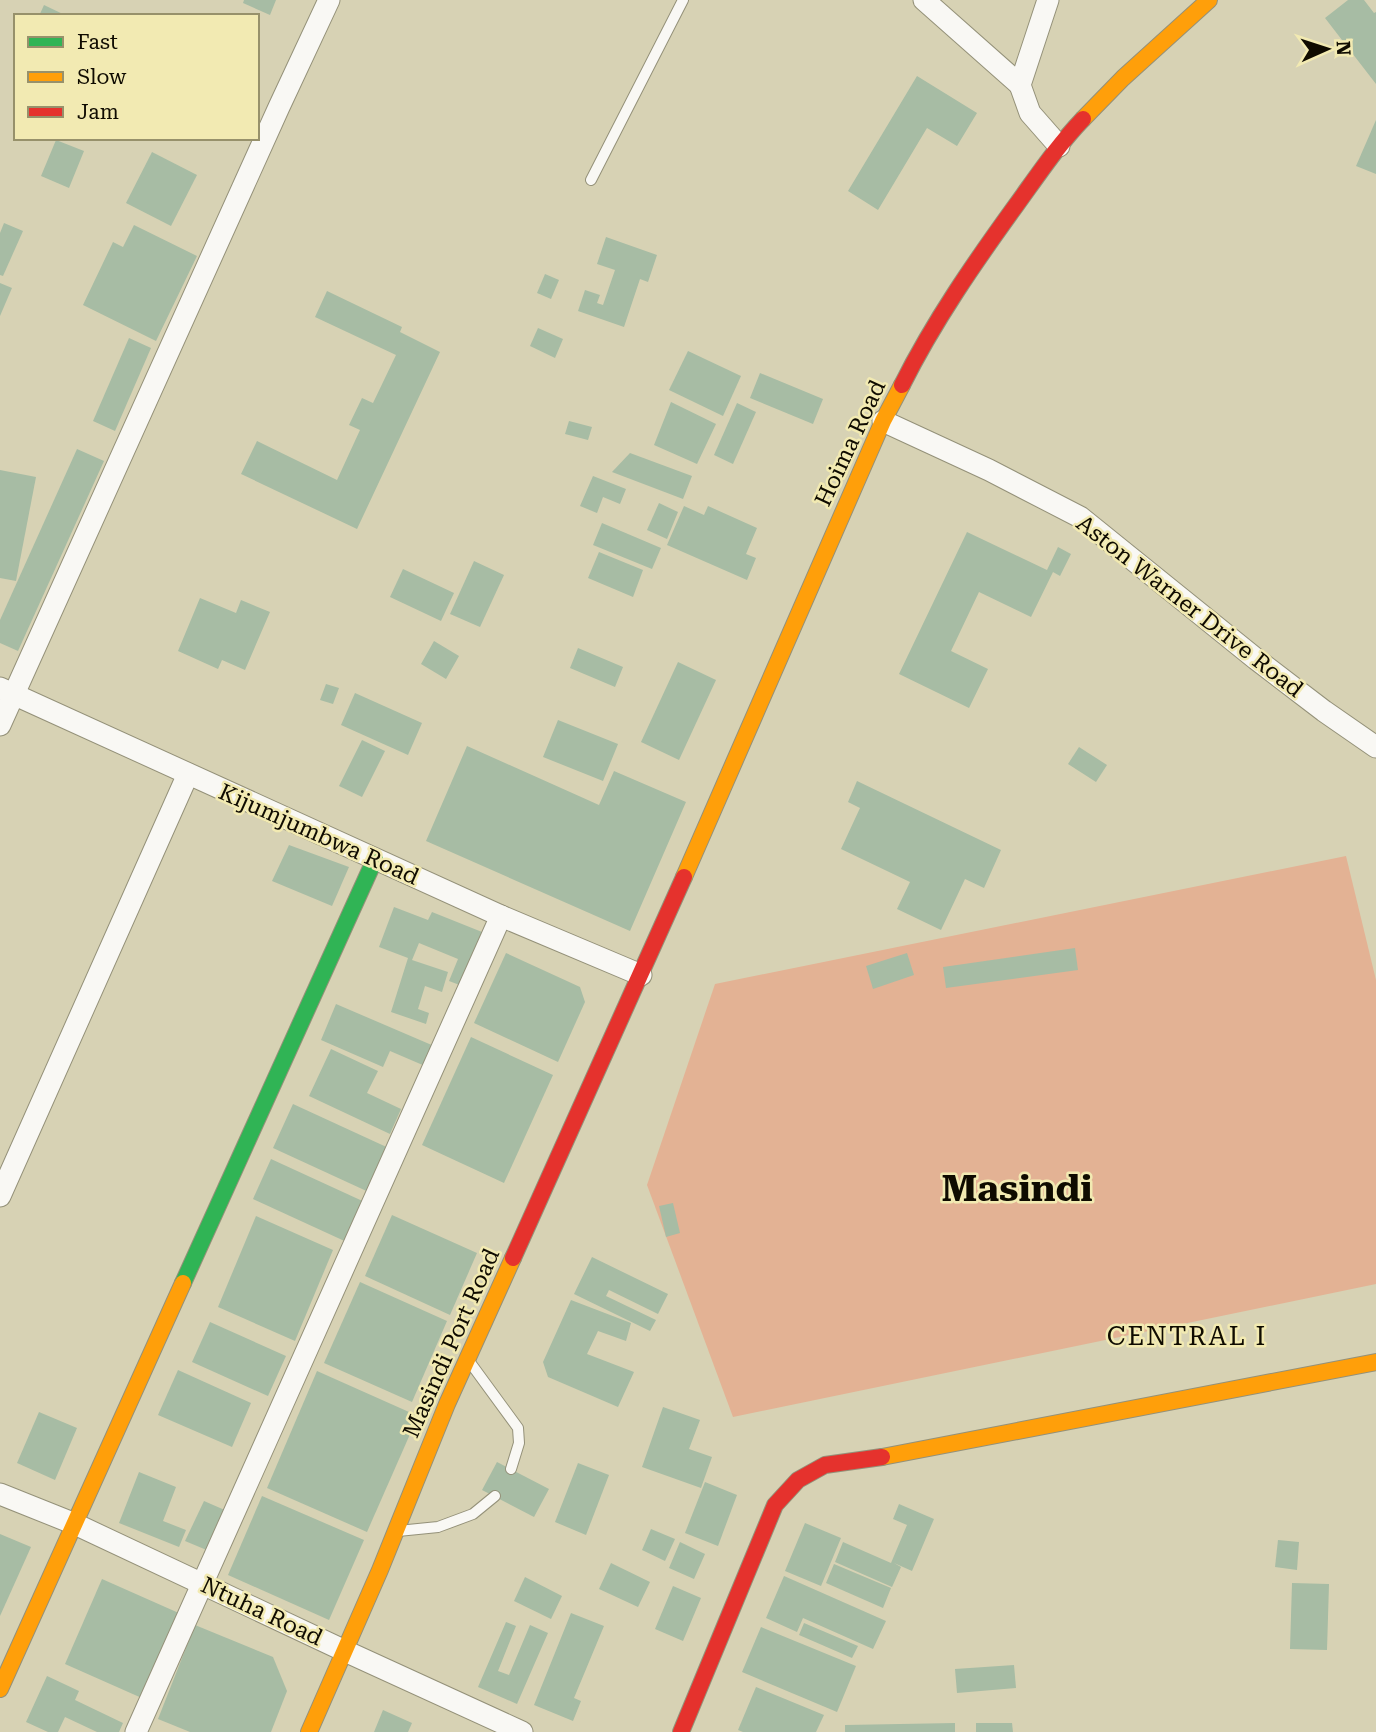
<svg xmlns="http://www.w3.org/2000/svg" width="1376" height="1732" font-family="'Roboto Serif',serif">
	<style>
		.green { fill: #e3b294 }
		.building { fill: #a7bca4 }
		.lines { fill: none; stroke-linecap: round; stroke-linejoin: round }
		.lane-casing { stroke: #949179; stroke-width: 12 }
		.street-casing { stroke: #949179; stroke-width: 23 }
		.fast-casing { stroke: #949179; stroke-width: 18 }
		.slow-casing { stroke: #949179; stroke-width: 18 }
		.jam-casing { stroke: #949179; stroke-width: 18 }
		.lane { stroke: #f9f8f4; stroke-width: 10 }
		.street { stroke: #f9f8f4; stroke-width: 21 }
		.fast { stroke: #30b455; stroke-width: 16 }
		.slow { stroke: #ff9f0a; stroke-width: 16 }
		.jam { stroke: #e5322d; stroke-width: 16 }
		.labels { text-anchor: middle; stroke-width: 5; stroke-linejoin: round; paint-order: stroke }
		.street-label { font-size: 23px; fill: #0f0b00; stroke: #f2eab2 }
		.quarter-label { font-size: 26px; letter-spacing: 2px; fill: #0f0b00; stroke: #f2eab2 }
		.town-label { font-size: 37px; font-weight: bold; fill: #0f0b00; stroke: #f2eab2 }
	</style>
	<rect width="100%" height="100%" fill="#d7d2b4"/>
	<polygon class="green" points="1346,856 1376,980 1376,1284 733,1417 647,1185 715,984"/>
	<g class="building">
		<polygon points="244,0 276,0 270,15 243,3"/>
		<polygon points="1348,0 1364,0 1374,13 1376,12 1376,84 1325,18"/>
		<polygon points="44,5 67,16 39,16"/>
		<polygon points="917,76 977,113 957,146 927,128 878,210 848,191"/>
		<polygon points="1376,120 1376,174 1356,166"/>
		<polygon points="56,140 84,151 69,188 41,176"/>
		<polygon points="152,152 197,175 171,226 126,203"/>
		<polygon points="4,223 23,231 3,276 0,275 0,233"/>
		<polygon points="134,225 197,256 156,341 83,305 113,242 123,247"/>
		<polygon points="606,237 657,255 648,282 640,279 624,327 578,311 585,290 600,295 597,303 603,305 615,270 597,264"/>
		<polygon points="545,274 559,280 551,299 537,293"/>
		<polygon points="0,283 12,288 0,316"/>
		<polygon points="327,291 402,327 400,332 440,352 357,529 241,474 257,441 337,480 360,430 349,425 362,398 373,403 396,355 315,317"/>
		<polygon points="538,328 563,339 555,358 530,346"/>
		<polygon points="129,338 151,348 115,431 93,421"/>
		<polygon points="688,351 741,376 723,416 669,390"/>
		<polygon points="760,373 823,399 813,424 750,398"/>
		<polygon points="671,402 716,424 697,464 654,445"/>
		<polygon points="737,403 756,412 733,464 714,455"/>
		<polygon points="569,421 592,427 588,440 565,434"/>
		<polygon points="77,449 104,461 18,651 0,643 0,620"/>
		<polygon points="630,453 692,476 683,499 612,472"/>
		<polygon points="0,470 36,477 16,581 0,578"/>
		<polygon points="593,476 626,489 620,504 603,497 597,513 580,506"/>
		<polygon points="659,503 678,512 667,539 647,530"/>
		<polygon points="684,506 704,515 708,506 757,528 746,554 756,558 747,580 667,545"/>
		<polygon points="602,523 661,548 652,569 593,545"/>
		<polygon points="967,532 1047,570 1058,547 1071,554 1060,576 1053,572 1031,617 979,592 951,651 988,669 969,708 899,674"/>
		<polygon points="599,552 643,570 633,597 588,578"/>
		<polygon points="474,561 504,575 480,627 450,614"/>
		<polygon points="403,569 454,593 441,621 390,597"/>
		<polygon points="200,598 236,613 241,600 270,612 245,670 222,660 218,669 178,651"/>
		<polygon points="434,641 459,656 446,679 421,664"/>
		<polygon points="578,648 623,667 615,687 570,668"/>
		<polygon points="678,662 716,680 679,760 641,742"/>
		<polygon points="326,684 339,688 333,704 320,700"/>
		<polygon points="355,693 422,723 408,755 341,725"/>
		<polygon points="558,720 618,744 603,781 543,757"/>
		<polygon points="362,740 385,751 362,797 339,786"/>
		<polygon points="467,746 599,805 614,771 686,802 630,931 426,841"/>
		<polygon points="1079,747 1107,765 1096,782 1068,764"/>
		<polygon points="857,781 1001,850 984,888 965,879 941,930 897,909 910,882 841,849 860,808 848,802"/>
		<polygon points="289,845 349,867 332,906 272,881"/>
		<polygon points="394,907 428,920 432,912 487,934 465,987 449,981 458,959 419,943 412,960 448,972 442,992 425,986 418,1009 429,1013 426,1024 391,1012 408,958 379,947"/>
		<polygon points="1075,948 1078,970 946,988 943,967"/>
		<polygon points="506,953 580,987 585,1002 558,1062 474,1023"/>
		<polygon points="907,953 914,975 873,989 866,966"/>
		<polygon points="336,1004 434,1046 425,1066 390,1051 383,1067 321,1040"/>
		<polygon points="471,1037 553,1075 504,1183 422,1145"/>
		<polygon points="331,1049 378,1071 367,1093 401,1109 390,1134 309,1096"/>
		<polygon points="293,1104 393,1150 373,1194 273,1148"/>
		<polygon points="271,1159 369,1204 351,1244 253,1199"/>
		<polygon points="673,1203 680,1233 666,1237 659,1206"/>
		<polygon points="392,1215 477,1253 450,1315 365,1276"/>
		<polygon points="256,1216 333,1250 295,1341 218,1307"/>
		<polygon points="592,1257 668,1294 658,1314 609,1290 606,1296 656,1320 650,1331 574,1294"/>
		<polygon points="360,1282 447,1321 412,1402 324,1363"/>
		<polygon points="571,1300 631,1323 626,1341 598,1331 587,1354 634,1372 618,1407 548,1377 543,1362"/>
		<polygon points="210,1322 286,1356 268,1396 192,1362"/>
		<polygon points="178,1370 251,1403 232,1447 158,1415"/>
		<polygon points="317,1371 418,1416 367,1532 267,1488"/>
		<polygon points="663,1407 700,1420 689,1449 712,1457 701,1488 642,1467"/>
		<polygon points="39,1412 77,1428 55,1480 17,1463"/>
		<polygon points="497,1462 549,1489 534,1517 482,1490"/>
		<polygon points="578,1463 609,1475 586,1535 555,1522"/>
		<polygon points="139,1472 176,1487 163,1521 186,1530 179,1547 119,1523"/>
		<polygon points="705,1482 737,1495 718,1546 685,1533"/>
		<polygon points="262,1496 364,1540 329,1620 228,1575"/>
		<polygon points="204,1501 227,1511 209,1551 185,1541"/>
		<polygon points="899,1504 934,1519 912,1571 894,1563 901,1567 892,1587 835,1562 843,1542 891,1563 907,1525 893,1519"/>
		<polygon points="805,1523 841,1538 821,1586 785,1571"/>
		<polygon points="651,1529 675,1539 665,1561 642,1550"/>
		<polygon points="0,1534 31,1547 0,1616"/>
		<polygon points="1278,1540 1299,1542 1297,1570 1275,1567"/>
		<polygon points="680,1542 705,1554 694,1579 669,1568"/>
		<polygon points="611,1563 650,1582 638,1607 599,1589"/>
		<polygon points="834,1564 891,1588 883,1608 826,1583"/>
		<polygon points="784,1576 886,1621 873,1649 803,1618 797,1632 766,1618"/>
		<polygon points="525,1577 562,1596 551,1619 514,1601"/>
		<polygon points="102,1579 181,1614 144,1699 65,1664"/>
		<polygon points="1292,1583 1329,1584 1327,1650 1290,1649"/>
		<polygon points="673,1586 701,1598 683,1641 655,1629"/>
		<polygon points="571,1613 604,1626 574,1698 581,1701 573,1721 534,1705"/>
		<polygon points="506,1622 516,1626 498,1671 509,1675 530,1625 548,1633 517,1704 478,1687"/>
		<polygon points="804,1623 858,1646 852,1658 799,1635"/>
		<polygon points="195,1625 273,1657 287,1691 271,1732 190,1732 158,1719"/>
		<polygon points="761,1627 856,1666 837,1712 742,1672"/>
		<polygon points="1014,1665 1016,1688 957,1693 955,1669"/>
		<polygon points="47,1676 79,1691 75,1700 123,1723 119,1732 97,1732 65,1717 58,1732 48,1732 26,1722"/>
		<polygon points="756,1687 824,1715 816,1732 743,1732 738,1730"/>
		<polygon points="383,1710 412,1723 408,1732 374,1732"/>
		<polygon points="955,1723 955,1732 845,1732 845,1725"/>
		<polygon points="976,1723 1012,1723 1013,1732 976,1732"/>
	</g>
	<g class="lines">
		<g class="lane-casing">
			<g id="lane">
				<polyline points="591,180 683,0"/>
				<polyline points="469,1361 518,1428 519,1443 511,1469"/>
				<polyline points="398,1531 438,1527 473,1514 495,1496"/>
			</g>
		</g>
		<g class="street-casing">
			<g id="street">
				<polyline points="924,0 1020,85"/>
				<polyline points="1048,0 1020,85 1030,113 1059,146"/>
				<polyline points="883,421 989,470 1080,517 1256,659 1324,711 1376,747"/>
				<polyline points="0,688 501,916 641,975"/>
				<polyline points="0,725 279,107 329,0"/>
				<polyline points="0,1196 188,774"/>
				<polyline points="0,1494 75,1524 345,1651 522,1732"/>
				<polyline points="136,1732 501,916"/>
			</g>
		</g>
		<g class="fast-casing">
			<polyline id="fast" points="183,1283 375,859"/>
		</g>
		<g class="slow-casing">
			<g id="slow">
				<polyline points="1083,119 1123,78 1209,0"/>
				<polyline points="684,877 883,421 902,385"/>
				<polyline points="882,1457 1376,1362"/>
				<polyline points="0,1689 183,1283"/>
				<polyline points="309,1732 380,1570 447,1404 513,1258"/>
			</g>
		</g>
		<g class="jam-casing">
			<g id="jam">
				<path d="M 902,385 C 934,321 975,262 1017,204 C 1038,175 1058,145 1083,119"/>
				<polyline points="513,1258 684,877"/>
				<polyline points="681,1732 775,1505 798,1480 825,1465 882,1457"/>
			</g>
		</g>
		<use href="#lane" class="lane"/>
		<use href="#street" class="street"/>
		<use href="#fast" class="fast"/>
		<use href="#slow" class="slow"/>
		<use href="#jam" class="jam"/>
	</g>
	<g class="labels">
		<g class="street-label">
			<text transform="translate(850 443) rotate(-65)" y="8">Hoima Road</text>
			<text transform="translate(1190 606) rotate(38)" y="8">Aston Warner Drive Road</text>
			<text transform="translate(319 834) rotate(24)" y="8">Kijumjumbwa Road</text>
			<text transform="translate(451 1343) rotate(-66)" y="8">Masindi Port Road</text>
			<text transform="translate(262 1611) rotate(25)" y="8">Ntuha Road</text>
		</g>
		<g class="quarter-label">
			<text x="1187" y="1345">CENTRAL I</text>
		</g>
		<g class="town-label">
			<text x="1017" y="1201">Masindi</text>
		</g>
	</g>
	<rect x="14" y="14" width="245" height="126" fill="#f2eab2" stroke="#97916b" stroke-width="2"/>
	<rect x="28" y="37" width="35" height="10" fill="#30b455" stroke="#97916b" stroke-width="2"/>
	<text x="77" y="49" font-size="21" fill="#0f0b00">Fast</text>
	<rect x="28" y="72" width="35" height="10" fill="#ff9f0a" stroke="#97916b" stroke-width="2"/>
	<text x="77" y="84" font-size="21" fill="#0f0b00">Slow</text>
	<rect x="28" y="107" width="35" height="10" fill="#e5322d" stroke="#97916b" stroke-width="2"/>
	<text x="77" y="119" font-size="21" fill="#0f0b00">Jam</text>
	<g transform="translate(1327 49) rotate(87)" stroke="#f2eab2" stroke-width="5" paint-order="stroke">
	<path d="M0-5L12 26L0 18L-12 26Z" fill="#0f0b00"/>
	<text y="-10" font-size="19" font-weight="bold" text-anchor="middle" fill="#0f0b00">N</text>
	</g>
</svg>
